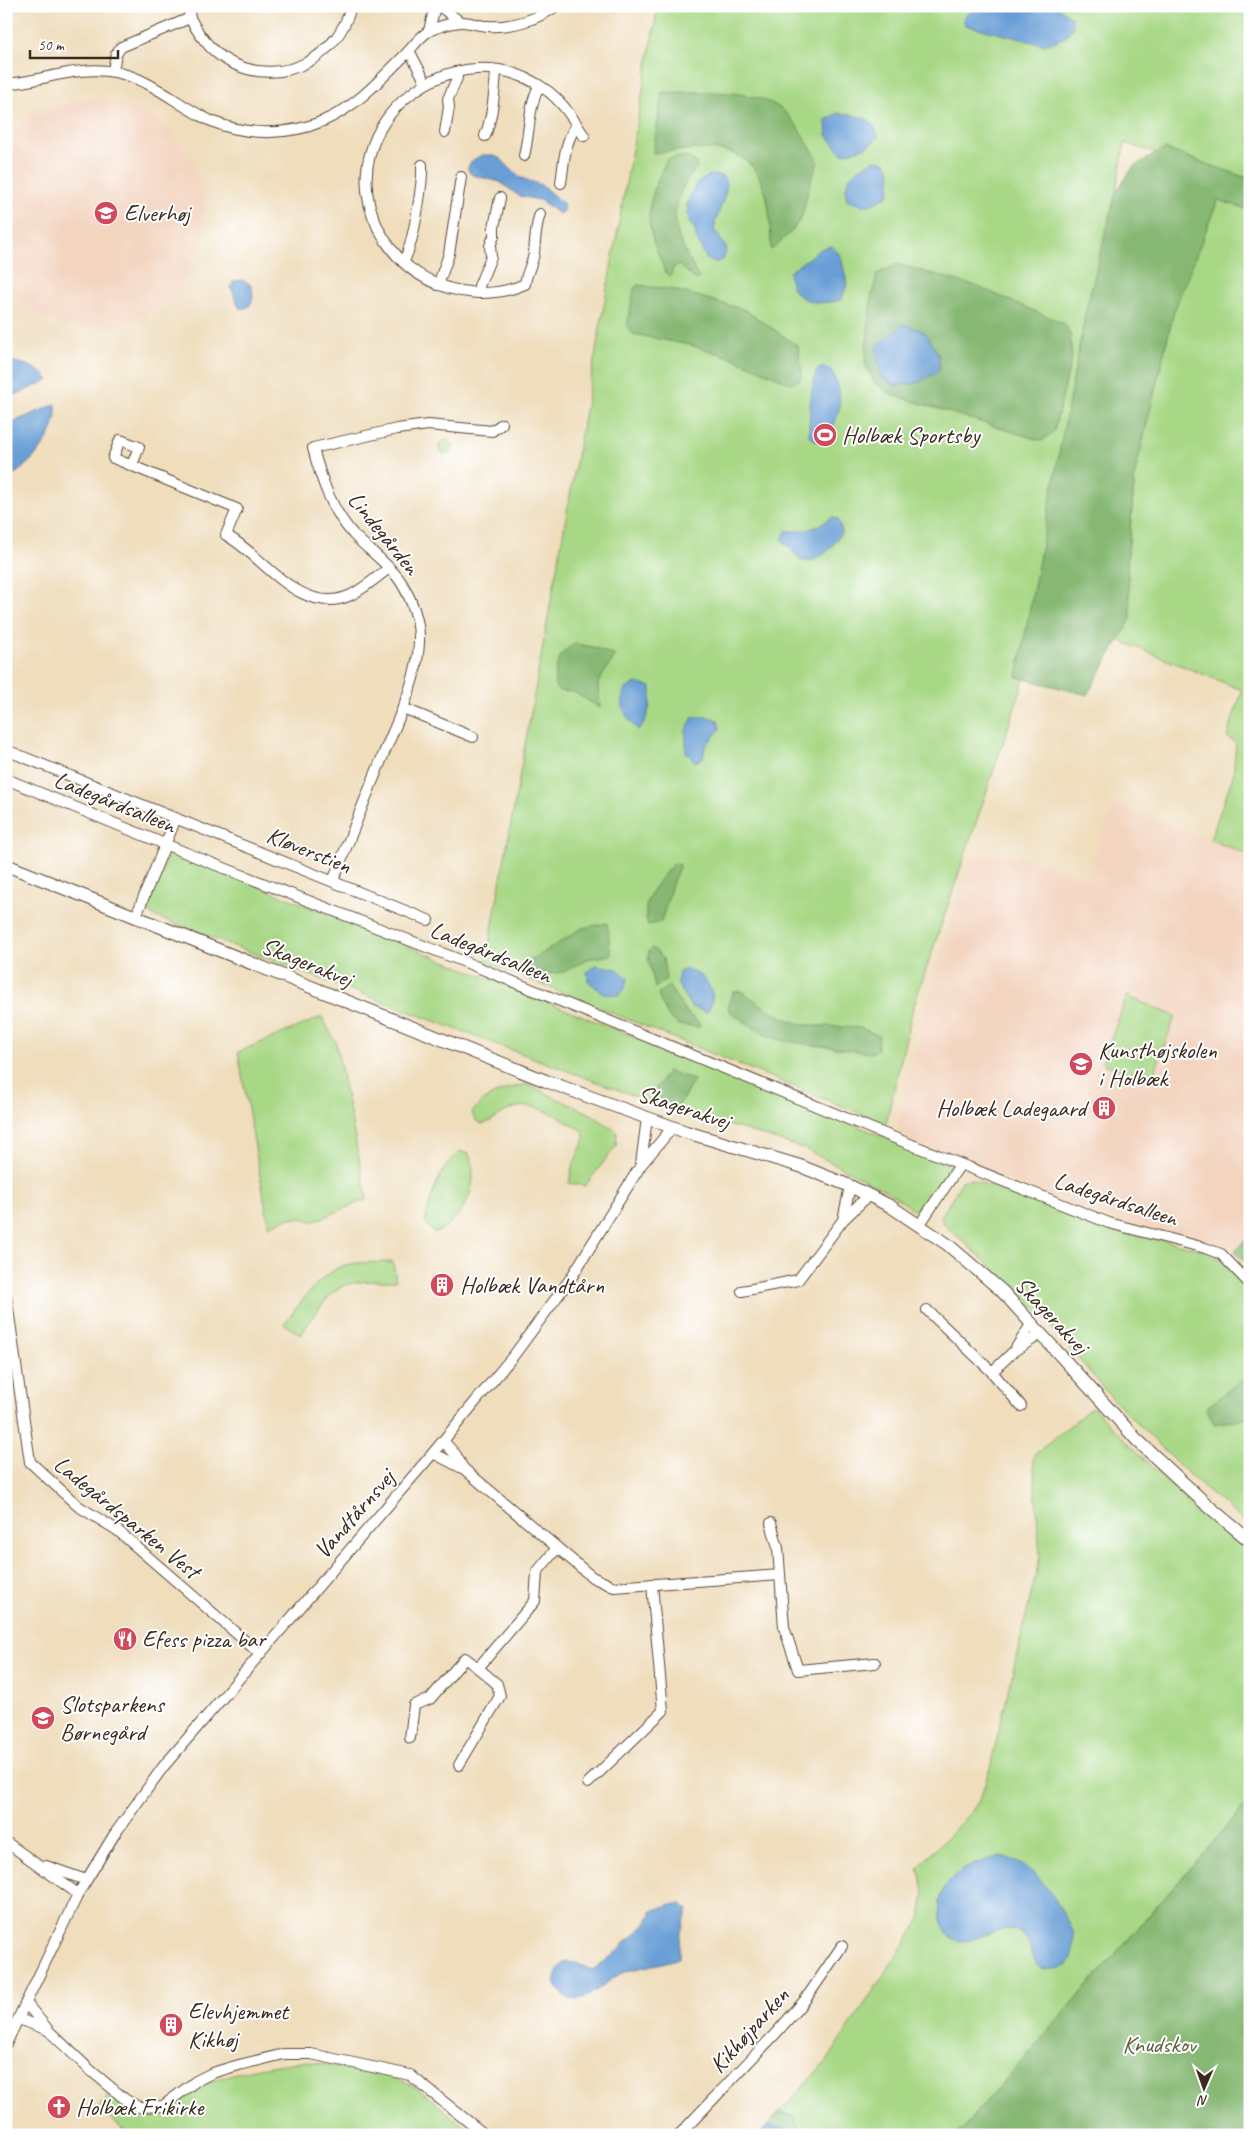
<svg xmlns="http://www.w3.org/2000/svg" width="1256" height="2141" font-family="Caveat,sans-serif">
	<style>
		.built { fill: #f3d4bf }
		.green { fill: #a8d886; stroke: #728152 }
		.forest { fill: #86b873; stroke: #607148 }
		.water { fill: #689ed5; stroke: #52647a }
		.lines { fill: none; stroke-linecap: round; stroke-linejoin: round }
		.minor-casing { stroke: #564536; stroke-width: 12 }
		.tertiary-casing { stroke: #564536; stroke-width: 14 }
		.minor { stroke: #fff; stroke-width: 10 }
		.tertiary { stroke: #fff; stroke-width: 12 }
		.labels { text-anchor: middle; stroke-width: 4; stroke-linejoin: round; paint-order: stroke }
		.poi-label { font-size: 24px; fill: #3b2a1e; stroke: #fff; text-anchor: start }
		.street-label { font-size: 24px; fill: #3b2a1e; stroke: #fff }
		.park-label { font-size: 24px; fill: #5c5e3d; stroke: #fff }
	</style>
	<rect width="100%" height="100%" fill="#fff"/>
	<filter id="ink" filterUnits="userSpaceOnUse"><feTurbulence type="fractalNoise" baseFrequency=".02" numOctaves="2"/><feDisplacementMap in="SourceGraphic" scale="10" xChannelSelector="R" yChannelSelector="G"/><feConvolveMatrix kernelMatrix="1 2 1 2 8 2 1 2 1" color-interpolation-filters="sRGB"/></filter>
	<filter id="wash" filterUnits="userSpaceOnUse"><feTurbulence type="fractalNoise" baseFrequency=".0096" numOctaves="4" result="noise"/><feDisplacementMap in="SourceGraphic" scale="20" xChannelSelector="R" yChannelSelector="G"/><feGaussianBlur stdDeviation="1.12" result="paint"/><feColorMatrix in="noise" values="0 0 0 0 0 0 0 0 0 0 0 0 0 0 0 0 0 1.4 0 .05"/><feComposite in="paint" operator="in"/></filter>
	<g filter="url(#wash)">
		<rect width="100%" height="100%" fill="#efddbc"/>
		<g class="built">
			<polygon points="90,99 104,100 132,107 145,113 169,130 179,141 194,165 200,178 205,206 203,235 200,249 195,262 179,287 159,306 133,320 120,325 91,328 63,325 49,321 24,307 6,291 6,137 23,122 48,108 76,100"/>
			<polygon points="1114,803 1250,855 1250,1235 1232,1255 1213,1245 1110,1219 907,1140 900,1132 898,1121 926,1007 953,911 971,866 978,857 985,854 1021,856 1086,879"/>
		</g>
		<g class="green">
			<polygon points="658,6 1250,6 1250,183 1125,143 1022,687 913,1008 886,1124 486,962"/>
			<polygon points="1218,199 1250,210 1250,855 1210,840 1233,776 1236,743 1227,737 1242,690 1118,640 1130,619 1127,564 1135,473 1174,311"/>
			<circle cx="446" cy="447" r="7"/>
			<polygon points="170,851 947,1162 950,1165 951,1169 928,1204 914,1210 887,1191 805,1149 742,1129 675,1112 694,1080 654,1091 656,1104 151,915 148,908"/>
			<polygon points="1127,996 1175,1016 1151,1082 1102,1063"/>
			<path d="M 322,1017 L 336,1043 L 367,1199 L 312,1222 C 297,1214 283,1219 269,1226 L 238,1052 Z"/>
			<path d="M 526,1084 L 591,1114 L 617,1132 L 616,1146 L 585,1186 L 569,1183 L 572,1167 L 585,1139 L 583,1131 C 560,1119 535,1098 509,1110 C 499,1114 493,1122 482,1124 L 475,1120 L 472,1113 C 486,1094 504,1090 526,1084 Z"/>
			<path d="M 459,1151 L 469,1154 C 482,1184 463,1222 434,1233 L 425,1222 C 430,1198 440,1167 459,1151 Z"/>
			<polygon points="971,1179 1106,1227 1205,1250 1227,1266 1250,1291 1250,1526 1189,1475 1109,1395 1036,1308 943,1223 941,1217 962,1181"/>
			<path d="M 393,1262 L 396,1281 C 379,1282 357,1279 341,1287 C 329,1293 308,1323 301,1335 L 284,1324 C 300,1304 317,1277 342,1266 C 354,1261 379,1263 393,1262 Z"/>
			<polygon points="1092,1407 1195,1509 1250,1553 1250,1800 957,2135 803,2135 793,2116 779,2113 829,2058 920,1920 924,1891 918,1868 972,1811 980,1799 990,1768 1040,1557 1033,1456"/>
			<path d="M 306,2061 L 390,2076 L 416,2087 L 475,2135 L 129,2135 L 97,2107 L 111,2094 C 122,2104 137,2119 154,2116 C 176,2112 189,2091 209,2082 C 239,2070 274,2065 306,2061 Z"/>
		</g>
		<g class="forest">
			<path d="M 662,92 C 700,93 761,86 788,115 C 799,127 807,143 816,156 L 818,162 L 810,183 L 802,216 L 793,230 L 771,250 C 770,215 771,164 729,152 C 707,146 676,151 653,153 Z"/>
			<polygon points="1165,149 1250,179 1250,210 1218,200 1174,311 1135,473 1127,564 1131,619 1087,695 1017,677 1087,305 1116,192 1134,166"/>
			<path d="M 686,157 L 696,162 L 697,167 C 661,211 675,234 699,278 L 696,280 L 679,265 L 673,268 L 671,275 L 669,276 L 666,273 C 644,223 643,211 666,161 L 670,158 Z"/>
			<polygon points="897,264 976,286 1065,324 1070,334 1072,357 1054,431 1042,441 893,395 874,383 865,364 871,298 877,274"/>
			<polygon points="637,285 676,290 745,310 798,346 802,373 800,380 790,383 733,358 690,345 633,334 627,327 634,289"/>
			<path d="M 577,644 L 593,647 L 615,656 L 598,683 L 600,708 L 574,692 L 559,691 L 556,688 C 551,673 561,646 577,644 Z"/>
			<path d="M 674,863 L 680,865 L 672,884 L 661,922 L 648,925 C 639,900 659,880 674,863 Z"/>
			<polygon points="607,923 611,955 587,959 564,972 548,974 530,970 522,966 582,928"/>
			<polygon points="652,948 663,958 666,979 655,988 648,957 649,951"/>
			<polygon points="669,986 685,1011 699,1023 699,1027 678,1025 668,1016 658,996 659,993"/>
			<polygon points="741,991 772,1012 791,1021 807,1025 862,1028 879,1036 878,1049 871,1053 784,1041 765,1035 729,1011 728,1009 733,992"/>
			<polygon points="668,1071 694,1080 675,1112 656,1104 654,1091"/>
			<polygon points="1250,1235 1250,1268 1235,1251"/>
			<polygon points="1250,1377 1250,1418 1214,1424 1206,1408 1241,1380"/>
			<polygon points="1250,1800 1250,2135 957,2135"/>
			<polygon points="779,2113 793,2116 803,2135 793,2135 787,2129 767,2126"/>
		</g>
		<g class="water">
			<polygon points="984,6 1056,6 1071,17 1073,26 1066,37 1045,45 965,25 963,18 974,9"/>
			<path d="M 838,113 C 858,116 874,115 878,138 L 865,148 L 842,154 L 827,135 L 826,120 Z"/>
			<path d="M 482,155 L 492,155 L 501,159 L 519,177 L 541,185 L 564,204 L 563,211 L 559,214 L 540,200 L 519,196 L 500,182 L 472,175 L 468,170 C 468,161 475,159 482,155 Z"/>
			<path d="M 875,160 L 886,162 L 891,172 L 889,194 C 872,206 866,209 847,200 C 842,177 856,169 875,160 Z"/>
			<path d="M 710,175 L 722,176 L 727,183 C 726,199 717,212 714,229 L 727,249 L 723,260 L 717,262 L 707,260 L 696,238 L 695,229 L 689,223 L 687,204 L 696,184 Z"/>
			<path d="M 832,246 L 841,256 L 847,284 L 842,299 C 827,305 801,305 792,287 C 790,283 790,277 789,272 L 822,248 Z"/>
			<path d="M 242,280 L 250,284 C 256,294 253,312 239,308 L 231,287 L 234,281 Z"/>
			<polygon points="903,324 925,332 939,356 939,371 917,383 895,386 881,376 876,347"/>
			<path d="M 6,361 C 24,363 37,366 49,380 L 6,399 Z"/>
			<path d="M 823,367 L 831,370 C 846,397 840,416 826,441 L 821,443 L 809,437 C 809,414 810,392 817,370 Z"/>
			<path d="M 56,404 C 59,435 32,464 6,480 L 6,425 Z"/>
			<path d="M 832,517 L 838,519 L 842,531 C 832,548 822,562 801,561 C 796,552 788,548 782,539 L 786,531 C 807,531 814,530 832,517 Z"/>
			<path d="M 636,683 L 651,687 C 652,701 649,720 638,730 C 625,716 620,709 624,690 Z"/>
			<polygon points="693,717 708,717 718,720 720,729 705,747 703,758 695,762 686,752 686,730"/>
			<polygon points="595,965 617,969 628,978 624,990 619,995 604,994 588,981 587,972"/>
			<path d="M 687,969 C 705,974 721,994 707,1012 L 691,1007 L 677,983 L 679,972 Z"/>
			<path d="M 1001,1856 C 1033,1865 1049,1887 1064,1915 C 1068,1922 1074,1930 1074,1936 C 1075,1948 1072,1956 1067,1966 C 1021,1981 1040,1941 1017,1931 C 995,1922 969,1950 952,1938 C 945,1934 941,1922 940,1915 C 934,1877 972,1863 1001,1856 Z"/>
			<path d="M 671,1904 L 681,1904 L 688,1909 L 681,1932 L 679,1958 C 661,1965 641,1966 623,1973 C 608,1978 579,2013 563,1994 C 559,1990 556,1986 555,1981 C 555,1972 561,1966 566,1961 L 574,1962 L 592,1970 L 606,1961 L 645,1925 L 652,1911 Z"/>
			<polygon points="767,2126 787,2129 793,2135 759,2135"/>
		</g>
	</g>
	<g filter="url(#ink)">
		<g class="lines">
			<g class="minor-casing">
				<g id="minor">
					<polyline points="440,6 460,22"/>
					<path d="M 190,18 C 200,37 213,55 234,64 C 283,87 339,57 351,6"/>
					<polyline points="429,31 435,6"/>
					<polyline points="408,52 412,56 426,83"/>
					<polyline points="113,71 116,54 121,47 190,18 188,6"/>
					<path d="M 6,84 C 43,81 78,65 115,72 C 151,79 176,104 209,120 C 244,136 288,136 323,121 C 356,107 380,80 405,55 C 412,48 420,36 429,31 C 437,27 454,22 462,22 C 471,22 479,26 488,26 C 510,28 539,19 556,6"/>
					<polyline points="445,132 449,107 448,99 457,78 456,72"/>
					<path d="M 485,136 C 492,119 495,89 496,70"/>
					<path d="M 524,156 C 530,132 528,108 539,86"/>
					<path d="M 561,183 C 564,163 564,142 577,125"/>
					<path d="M 540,214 C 536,224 535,242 534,253 C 533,263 526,273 525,284 C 494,298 456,295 427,279 C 405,268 389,249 378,228 C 327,123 458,22 549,92 C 564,104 574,120 584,136"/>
					<path d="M 403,262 C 413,248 423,183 422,165"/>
					<polyline points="438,285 449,254 461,177"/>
					<polyline points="480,293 479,286 491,257 490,246 494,236 494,227 500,198"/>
					<path d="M 132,465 L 139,447 L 120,440 L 113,458 L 237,509 L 226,535 C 265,557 301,618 351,595 C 365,588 377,577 389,568"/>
					<polyline points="403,708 473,737"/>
					<polyline points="6,750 428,920"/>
					<polyline points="6,779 206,861 465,962 882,1133 1109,1223 1205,1248 1221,1254 1250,1284"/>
					<path d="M 333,881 C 349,840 365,799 382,758 C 397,721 417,683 419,643 C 420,621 412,600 401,582 C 388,563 368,550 353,534 C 331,509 321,479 313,448 L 397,429 L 428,425 L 492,431 L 502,424"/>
					<polyline points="136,916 176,818"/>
					<polyline points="641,1164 647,1118"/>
					<polyline points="843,1220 850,1186"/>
					<polyline points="920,1224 960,1165"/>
					<polyline points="742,1291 798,1280 843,1220 869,1195"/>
					<polyline points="6,1295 30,1462 78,1506 117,1530 259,1653"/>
					<polyline points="927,1310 992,1372 1021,1406"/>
					<polyline points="1016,1348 1032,1323"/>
					<polyline points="992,1372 1014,1351 1041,1334"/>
					<polyline points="443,1441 456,1455 463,1468"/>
					<polyline points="433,1453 464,1469 592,1577 614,1587 780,1575"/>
					<polyline points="771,1523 778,1548 784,1627 798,1670 875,1663"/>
					<polyline points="410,1738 414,1705 430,1699 465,1658 478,1668 535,1601 537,1572 557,1548"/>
					<polyline points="459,1765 500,1696 497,1684 478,1668"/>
					<polyline points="588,1783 663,1711 652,1584"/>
					<polyline points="6,1842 78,1894"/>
					<polyline points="46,1866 86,1880"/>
					<polyline points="26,2003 49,2031 89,2069 126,2100 139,2107 163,2106 196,2081 212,2073 239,2065 284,2054 311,2054 410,2075 485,2135"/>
					<polyline points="19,2019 48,2030"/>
					<polyline points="6,2044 78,1894 114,1835 163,1767 433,1453 514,1355 571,1278 641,1165 673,1127"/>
					<polyline points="679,2135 777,2032 805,2000 842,1946"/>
				</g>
			</g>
			<g class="tertiary-casing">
				<polyline id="tertiary" points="6,865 546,1081 686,1132 800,1166 850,1186 890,1206 947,1244 1002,1291 1137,1440 1207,1505 1250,1541"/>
			</g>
			<use href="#minor" class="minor"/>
			<use href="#tertiary" class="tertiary"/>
		</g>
	</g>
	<defs>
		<g id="school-disc" transform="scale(1.25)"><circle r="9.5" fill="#d1495b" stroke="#fff"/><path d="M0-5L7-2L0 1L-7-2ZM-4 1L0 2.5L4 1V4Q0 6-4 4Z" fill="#fff"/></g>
		<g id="stadium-disc" transform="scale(1.25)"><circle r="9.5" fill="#d1495b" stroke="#fff"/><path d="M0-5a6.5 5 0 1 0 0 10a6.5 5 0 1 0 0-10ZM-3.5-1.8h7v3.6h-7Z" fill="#fff"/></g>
		<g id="building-disc" transform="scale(1.25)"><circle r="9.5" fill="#d1495b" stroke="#fff"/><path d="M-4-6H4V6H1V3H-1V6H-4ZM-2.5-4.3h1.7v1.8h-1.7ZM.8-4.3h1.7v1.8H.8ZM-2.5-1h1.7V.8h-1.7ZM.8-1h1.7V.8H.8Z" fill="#fff"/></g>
		<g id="restaurant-disc" transform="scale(1.25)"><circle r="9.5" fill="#d1495b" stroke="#fff"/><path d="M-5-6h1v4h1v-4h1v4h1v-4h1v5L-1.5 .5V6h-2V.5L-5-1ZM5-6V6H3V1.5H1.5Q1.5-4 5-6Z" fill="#fff"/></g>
		<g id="church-disc" transform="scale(1.25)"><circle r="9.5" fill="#d1495b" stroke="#fff"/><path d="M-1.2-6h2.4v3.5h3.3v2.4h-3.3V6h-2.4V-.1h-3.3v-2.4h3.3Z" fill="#fff"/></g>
	</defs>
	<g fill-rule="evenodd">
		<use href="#school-disc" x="106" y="213"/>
		<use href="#stadium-disc" x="825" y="435"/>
		<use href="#school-disc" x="1081" y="1064"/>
		<use href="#building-disc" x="1104" y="1108"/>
		<use href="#building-disc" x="442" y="1285"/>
		<use href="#restaurant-disc" x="125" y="1639"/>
		<use href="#school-disc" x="43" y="1718"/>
		<use href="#building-disc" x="171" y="2025"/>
		<use href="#church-disc" x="59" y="2107"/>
	</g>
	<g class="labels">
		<g class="poi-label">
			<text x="124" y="221">Elverhøj</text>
			<text x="842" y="443">Holbæk Sportsby</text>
			<text x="1098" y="1058">Kunsthøjskolen<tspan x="1098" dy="28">i Holbæk</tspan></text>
			<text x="1086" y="1116" text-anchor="end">Holbæk Ladegaard</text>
			<text x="460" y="1293">Holbæk Vandtårn</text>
			<text x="142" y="1647">Efess pizza bar</text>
			<text x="60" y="1712">Slotsparkens<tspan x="60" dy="28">Børnegård</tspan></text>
			<text x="188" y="2019">Elevhjemmet<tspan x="188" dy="28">Kikhøj</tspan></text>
			<text x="76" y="2115">Holbæk Frikirke</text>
		</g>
		<g class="street-label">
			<text transform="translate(384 533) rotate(51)" y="8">Lindegården</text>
			<text transform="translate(115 802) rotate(22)" y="8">Ladegårdsalleen</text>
			<text transform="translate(309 850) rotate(22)" y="8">Kløverstien</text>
			<text transform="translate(491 952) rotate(22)" y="8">Ladegårdsalleen</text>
			<text transform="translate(307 962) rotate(22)" y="8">Skagerakvej</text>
			<text transform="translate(684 1107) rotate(18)" y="8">Skagerakvej</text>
			<text transform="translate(1116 1199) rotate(18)" y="8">Ladegårdsalleen</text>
			<text transform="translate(1052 1315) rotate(47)" y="8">Skagerakvej</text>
			<text transform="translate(354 1514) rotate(-49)" y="8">Vandtårnsvej</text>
			<text transform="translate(127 1517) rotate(39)" y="8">Ladegårdsparken Vest</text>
			<text transform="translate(749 2030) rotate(-48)" y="8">Kikhøjparken</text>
		</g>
		<g class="park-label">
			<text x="1159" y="2052">Knudskov</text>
		</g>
	</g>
	<rect width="1256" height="2141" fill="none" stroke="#fff" stroke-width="25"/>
	<g transform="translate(1204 2088) rotate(182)" stroke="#ffffff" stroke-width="4" paint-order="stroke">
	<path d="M0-4L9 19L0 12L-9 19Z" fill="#3b2a1e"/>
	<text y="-8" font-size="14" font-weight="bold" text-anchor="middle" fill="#3b2a1e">N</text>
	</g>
	<path d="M30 50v8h88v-8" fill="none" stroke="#3b2a1e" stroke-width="2.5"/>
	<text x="38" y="50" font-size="15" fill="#3b2a1e" stroke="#ffffff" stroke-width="4" paint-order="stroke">50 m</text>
</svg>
